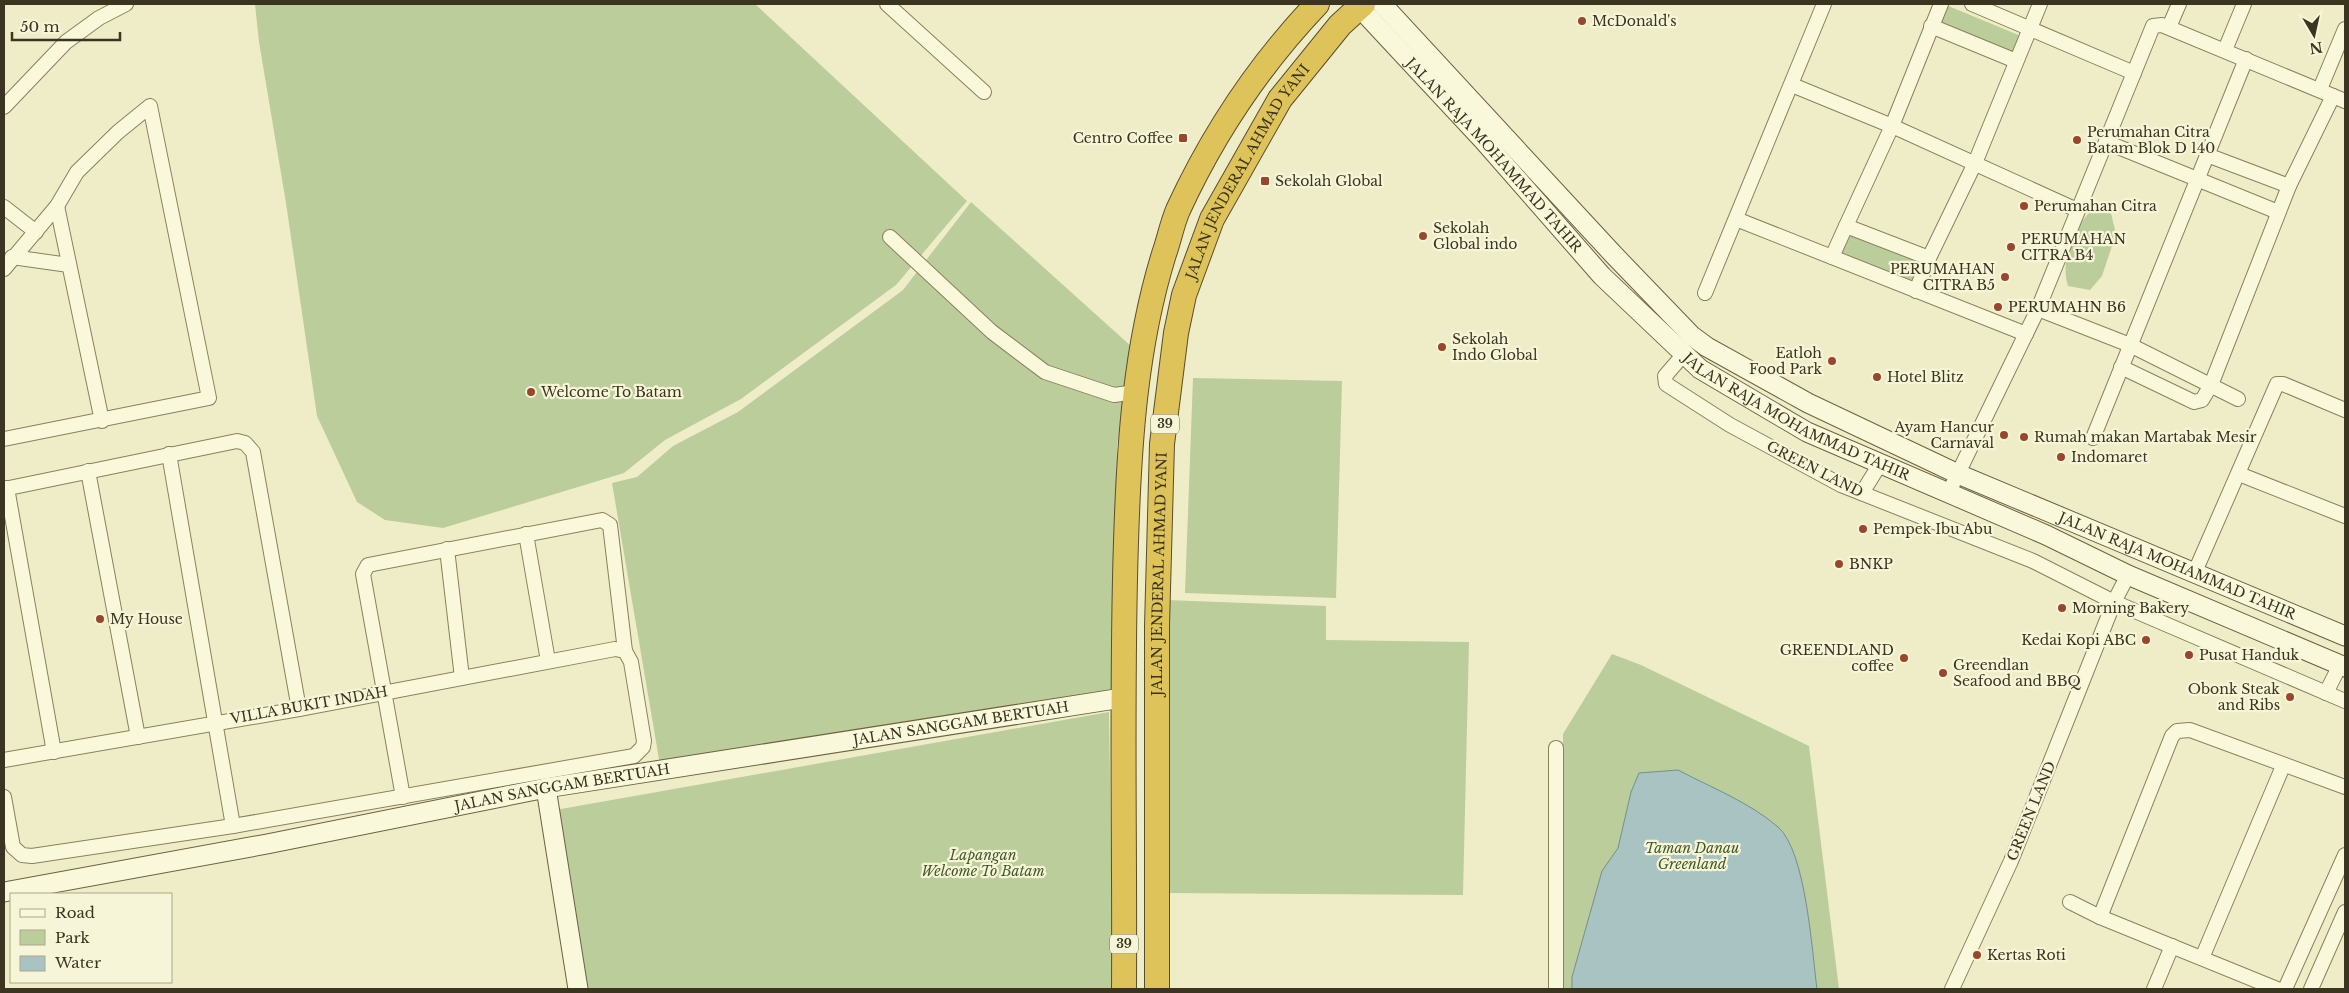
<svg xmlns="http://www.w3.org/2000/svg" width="2349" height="993" font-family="'Libre Baskerville',serif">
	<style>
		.green { fill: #bbcd9b }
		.water { fill: #a8c3c1; stroke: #6f9191 }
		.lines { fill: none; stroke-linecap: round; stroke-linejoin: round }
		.street-casing { stroke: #8b805c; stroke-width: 16 }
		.secondary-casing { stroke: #6d613f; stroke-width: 21 }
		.highway-casing { stroke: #594d30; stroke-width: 26 }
		.street { stroke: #f9f8db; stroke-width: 14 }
		.secondary { stroke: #f9f8db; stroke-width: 19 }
		.highway { stroke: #ddc359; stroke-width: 24 }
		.poi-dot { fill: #9a462c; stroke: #f6f5d7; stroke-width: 2 }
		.labels { text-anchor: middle; stroke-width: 4.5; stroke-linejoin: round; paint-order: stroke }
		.shield { fill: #f6f5d7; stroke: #736e57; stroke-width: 1 }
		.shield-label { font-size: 12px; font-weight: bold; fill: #3b3420 }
		.poi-label { font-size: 14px; fill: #3b3420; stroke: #f6f5d7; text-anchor: start }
		.street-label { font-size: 14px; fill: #3b3420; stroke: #f6f5d7 }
		.park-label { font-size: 14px; font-style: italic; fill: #3f5826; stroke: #f6f5d7 }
	</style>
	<rect width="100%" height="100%" fill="#efedc7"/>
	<g class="green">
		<polygon points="255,4 755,4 967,201 896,285 741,399 665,440 624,473 443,528 385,520 357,502 317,416 286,203 259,42"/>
		<polygon points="1946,5 2021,36 2014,53 1939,22"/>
		<polygon points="971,202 1132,347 1117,446 1115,689 660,765 612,483 637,477 673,446 738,412 903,290"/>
		<path d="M 2097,205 L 2111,213 L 2116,234 L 2102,276 L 2090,290 L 2068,286 C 2059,259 2076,222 2097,205 Z"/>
		<polygon points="1848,230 1923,259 1913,286 1837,257"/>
		<polygon points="1193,378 1342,381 1336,598 1185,593"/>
		<polygon points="1166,600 1326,606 1326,640 1469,642 1463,895 1163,893"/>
		<polygon points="1612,654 1641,665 1809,746 1839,989 1561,989 1563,734"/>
		<polygon points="1109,712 1113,989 571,989 544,812"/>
	</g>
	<path class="water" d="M 1678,770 C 1712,788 1749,802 1778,827 C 1806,851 1812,952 1817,989 L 1572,989 L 1572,977 L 1602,871 L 1618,848 L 1631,792 L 1639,773 Z"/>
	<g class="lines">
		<g class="street-casing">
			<g id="street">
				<polyline points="887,4 984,92"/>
				<polyline points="1972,4 2134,73"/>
				<polyline points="1931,26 2016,61"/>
				<polyline points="2169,27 2179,4"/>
				<polyline points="2225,50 2244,4"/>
				<polyline points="1792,85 1892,126 2077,210"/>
				<polyline points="2320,89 2345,29"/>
				<polyline points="4,107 66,42 99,18 126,4"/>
				<polyline points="2106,142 2278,212"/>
				<polyline points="2207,155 2289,186"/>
				<polyline points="57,206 102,421"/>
				<polyline points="4,207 36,232"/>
				<polyline points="1736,219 2026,334"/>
				<polyline points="1846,226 1892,126 1941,4"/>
				<polyline points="890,237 992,332 1045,372 1114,395 1136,392"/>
				<polyline points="12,257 69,265"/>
				<polyline points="1832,257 1846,226 1929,258 1916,291"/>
				<polyline points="1929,258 1975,163 2040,4"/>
				<polyline points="4,269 57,206 77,172 118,132 150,106 209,398 4,439"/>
				<polyline points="1705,293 1824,4"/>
				<polyline points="2038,309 2130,345 2238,399"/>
				<polyline points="1684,354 1665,376 1666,384 1730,425 1841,485 2033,561 2114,602 2345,701"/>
				<polyline points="2121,367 2194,402 2202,400 2211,385 2289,186 2333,96"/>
				<polyline points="2093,438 2246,59"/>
				<polyline points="169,454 233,826"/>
				<polyline points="88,471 138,737"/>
				<polyline points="2239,474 2345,516"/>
				<polyline points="7,488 54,752"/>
				<polyline points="4,489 237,441 245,443 253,452 299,709"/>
				<polyline points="1949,492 2038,309 2153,26 2162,25 2345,101"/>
				<polyline points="1862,493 1880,464"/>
				<polyline points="526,534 548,661"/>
				<polyline points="447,549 462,678"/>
				<polyline points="2194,574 2277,384 2283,384 2345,410"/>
				<polyline points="2326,693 2340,665"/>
				<polyline points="1556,748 1556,989"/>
				<polyline points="4,760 299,709 615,649 625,651 631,662 644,741 643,747 634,756 233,826 32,856 22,855 13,847 4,797"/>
				<polyline points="403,797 363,574 368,565 602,520 610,525 625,651"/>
				<polyline points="2070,902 2100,917 2277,989"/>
				<polyline points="2100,917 2172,736 2177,731 2190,730 2345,787"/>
				<polyline points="2202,958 2283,766"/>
				<polyline points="1952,989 2011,861 2114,602 2128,575"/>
				<polyline points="2154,989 2172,946"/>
				<polyline points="2285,989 2345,855"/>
				<polyline points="2311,989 2345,912"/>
			</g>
		</g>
		<g class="secondary-casing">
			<g id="secondary">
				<path id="s1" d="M 1382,4 L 1613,254 L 1692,336 L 1707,347 L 1808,403 L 1958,474 L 2345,636"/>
				<path id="s2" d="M 1360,8 L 1483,140 L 1602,276 L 1700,369 L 1807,432 L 2046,535 L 2128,575 L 2345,667"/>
				<polyline points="546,788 578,989"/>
				<path id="s3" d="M 4,892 L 267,844 L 546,788 L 1122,698"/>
			</g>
		</g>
		<g class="highway-casing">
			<g id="highway">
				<path d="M 1124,989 C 1125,840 1121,691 1126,542 C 1129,445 1135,348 1164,254 C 1169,240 1172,224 1178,210 C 1213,134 1260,64 1317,4"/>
				<path id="s4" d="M 1157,989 L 1157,626 L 1162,444 L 1176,333 L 1184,295 L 1212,219 L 1280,99 L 1340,25 L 1363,4"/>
			</g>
		</g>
		<use href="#street" class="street"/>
		<use href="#secondary" class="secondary"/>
		<use href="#highway" class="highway"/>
	</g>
	<g class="poi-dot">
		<circle cx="1582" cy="21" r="5"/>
		<rect x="1178" y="133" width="10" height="10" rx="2.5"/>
		<circle cx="2077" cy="140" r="5"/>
		<rect x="1260" y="176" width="10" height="10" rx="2.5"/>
		<circle cx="2024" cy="206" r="5"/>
		<circle cx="1423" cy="236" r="5"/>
		<circle cx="2011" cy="247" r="5"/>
		<circle cx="2005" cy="277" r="5"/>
		<circle cx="1998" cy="307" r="5"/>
		<circle cx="1442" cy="347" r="5"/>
		<circle cx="1832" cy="361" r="5"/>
		<circle cx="1877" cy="377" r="5"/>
		<circle cx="531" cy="392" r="5"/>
		<circle cx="2004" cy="435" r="5"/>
		<circle cx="2024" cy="437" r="5"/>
		<circle cx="2061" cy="457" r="5"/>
		<circle cx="1863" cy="529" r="5"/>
		<circle cx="1839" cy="564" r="5"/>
		<circle cx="2062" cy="608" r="5"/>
		<circle cx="100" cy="619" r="5"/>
		<circle cx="2146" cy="640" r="5"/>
		<circle cx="2189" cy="655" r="5"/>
		<circle cx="1904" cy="658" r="5"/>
		<circle cx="1943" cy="673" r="5"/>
		<circle cx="2290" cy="697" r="5"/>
		<circle cx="1977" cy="955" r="5"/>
	</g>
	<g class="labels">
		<g class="shield">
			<rect x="1151" y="414.5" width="28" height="19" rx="4"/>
			<rect x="1110" y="934.5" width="28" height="19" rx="4"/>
		</g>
		<g class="shield-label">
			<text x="1165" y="428">39</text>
			<text x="1124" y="948">39</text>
		</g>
		<g class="poi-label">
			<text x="1592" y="26">McDonald's</text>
			<text x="2087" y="137">Perumahan Citra<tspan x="2087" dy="16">Batam Blok D 140</tspan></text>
			<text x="1173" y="143" text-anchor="end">Centro Coffee</text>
			<text x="1275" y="186">Sekolah Global</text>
			<text x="2034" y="211">Perumahan Citra</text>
			<text x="1433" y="233">Sekolah<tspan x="1433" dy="16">Global indo</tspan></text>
			<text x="2021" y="244">PERUMAHAN<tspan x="2021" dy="16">CITRA B4</tspan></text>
			<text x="1995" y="274" text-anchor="end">PERUMAHAN<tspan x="1995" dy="16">CITRA B5</tspan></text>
			<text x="2008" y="312">PERUMAHN B6</text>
			<text x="1452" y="344">Sekolah<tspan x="1452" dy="16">Indo Global</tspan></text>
			<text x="1822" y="358" text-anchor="end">Eatloh<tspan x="1822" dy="16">Food Park</tspan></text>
			<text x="1887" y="382">Hotel Blitz</text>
			<text x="541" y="397">Welcome To Batam</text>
			<text x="1994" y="432" text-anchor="end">Ayam Hancur<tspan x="1994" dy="16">Carnaval</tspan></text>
			<text x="2034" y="442">Rumah makan Martabak Mesir</text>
			<text x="2071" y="462">Indomaret</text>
			<text x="1873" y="534">Pempek Ibu Abu</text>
			<text x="1849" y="569">BNKP</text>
			<text x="2072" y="613">Morning Bakery</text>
			<text x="110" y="624">My House</text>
			<text x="2136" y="645" text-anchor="end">Kedai Kopi ABC</text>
			<text x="1894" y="655" text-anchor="end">GREENDLAND<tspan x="1894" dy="16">coffee</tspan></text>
			<text x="2199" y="660">Pusat Handuk</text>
			<text x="1953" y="670">Greendlan<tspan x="1953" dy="16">Seafood and BBQ</tspan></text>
			<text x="2280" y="694" text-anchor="end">Obonk Steak<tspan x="2280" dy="16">and Ribs</tspan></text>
			<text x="1987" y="960">Kertas Roti</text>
		</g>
		<g class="street-label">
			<text dy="5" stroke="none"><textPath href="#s2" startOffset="199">JALAN RAJA MOHAMMAD TAHIR</textPath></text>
			<text dy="5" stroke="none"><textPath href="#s4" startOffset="835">JALAN JENDERAL AHMAD YANI</textPath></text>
			<text dy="5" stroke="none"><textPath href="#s2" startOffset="604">JALAN RAJA MOHAMMAD TAHIR</textPath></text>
			<text transform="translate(1815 469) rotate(27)" y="5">GREEN LAND</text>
			<text dy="5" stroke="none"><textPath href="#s1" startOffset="992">JALAN RAJA MOHAMMAD TAHIR</textPath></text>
			<text dy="5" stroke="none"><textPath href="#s4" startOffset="415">JALAN JENDERAL AHMAD YANI</textPath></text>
			<text transform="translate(309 705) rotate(-10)" y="5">VILLA BUKIT INDAH</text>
			<text dy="5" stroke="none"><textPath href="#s3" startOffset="972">JALAN SANGGAM BERTUAH</textPath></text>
			<text dy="5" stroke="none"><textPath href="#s3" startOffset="568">JALAN SANGGAM BERTUAH</textPath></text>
			<text transform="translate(2031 811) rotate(-68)" y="5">GREEN LAND</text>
		</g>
		<g class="park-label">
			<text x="1692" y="853">Taman Danau<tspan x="1692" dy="16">Greenland</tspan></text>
			<text x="983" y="860">Lapangan<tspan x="983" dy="16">Welcome To Batam</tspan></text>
		</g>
	</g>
	<rect width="2349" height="993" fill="none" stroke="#3b3420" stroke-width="10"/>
	<rect x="10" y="893" width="162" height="90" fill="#f6f5d7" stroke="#aba88e"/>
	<rect x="20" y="909" width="25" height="8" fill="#f9f8db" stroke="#aba88e"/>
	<text x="55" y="918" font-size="15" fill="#3b3420">Road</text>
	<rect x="20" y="930" width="25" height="15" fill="#bbcd9b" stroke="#aba88e"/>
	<text x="55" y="943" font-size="15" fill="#3b3420">Park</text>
	<rect x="20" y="956" width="25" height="15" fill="#a8c3c1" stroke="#aba88e"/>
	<text x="55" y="968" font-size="15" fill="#3b3420">Water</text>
	<g transform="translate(2314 35) rotate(171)" stroke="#f6f5d7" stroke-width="4" paint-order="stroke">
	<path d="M0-4L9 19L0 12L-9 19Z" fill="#3b3420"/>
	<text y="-8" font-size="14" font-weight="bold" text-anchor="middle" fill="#3b3420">N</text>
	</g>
	<path d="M12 32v8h108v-8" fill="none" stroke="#3b3420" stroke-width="2.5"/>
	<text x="20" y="32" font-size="15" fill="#3b3420" stroke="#f6f5d7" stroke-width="4" paint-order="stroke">50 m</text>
</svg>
